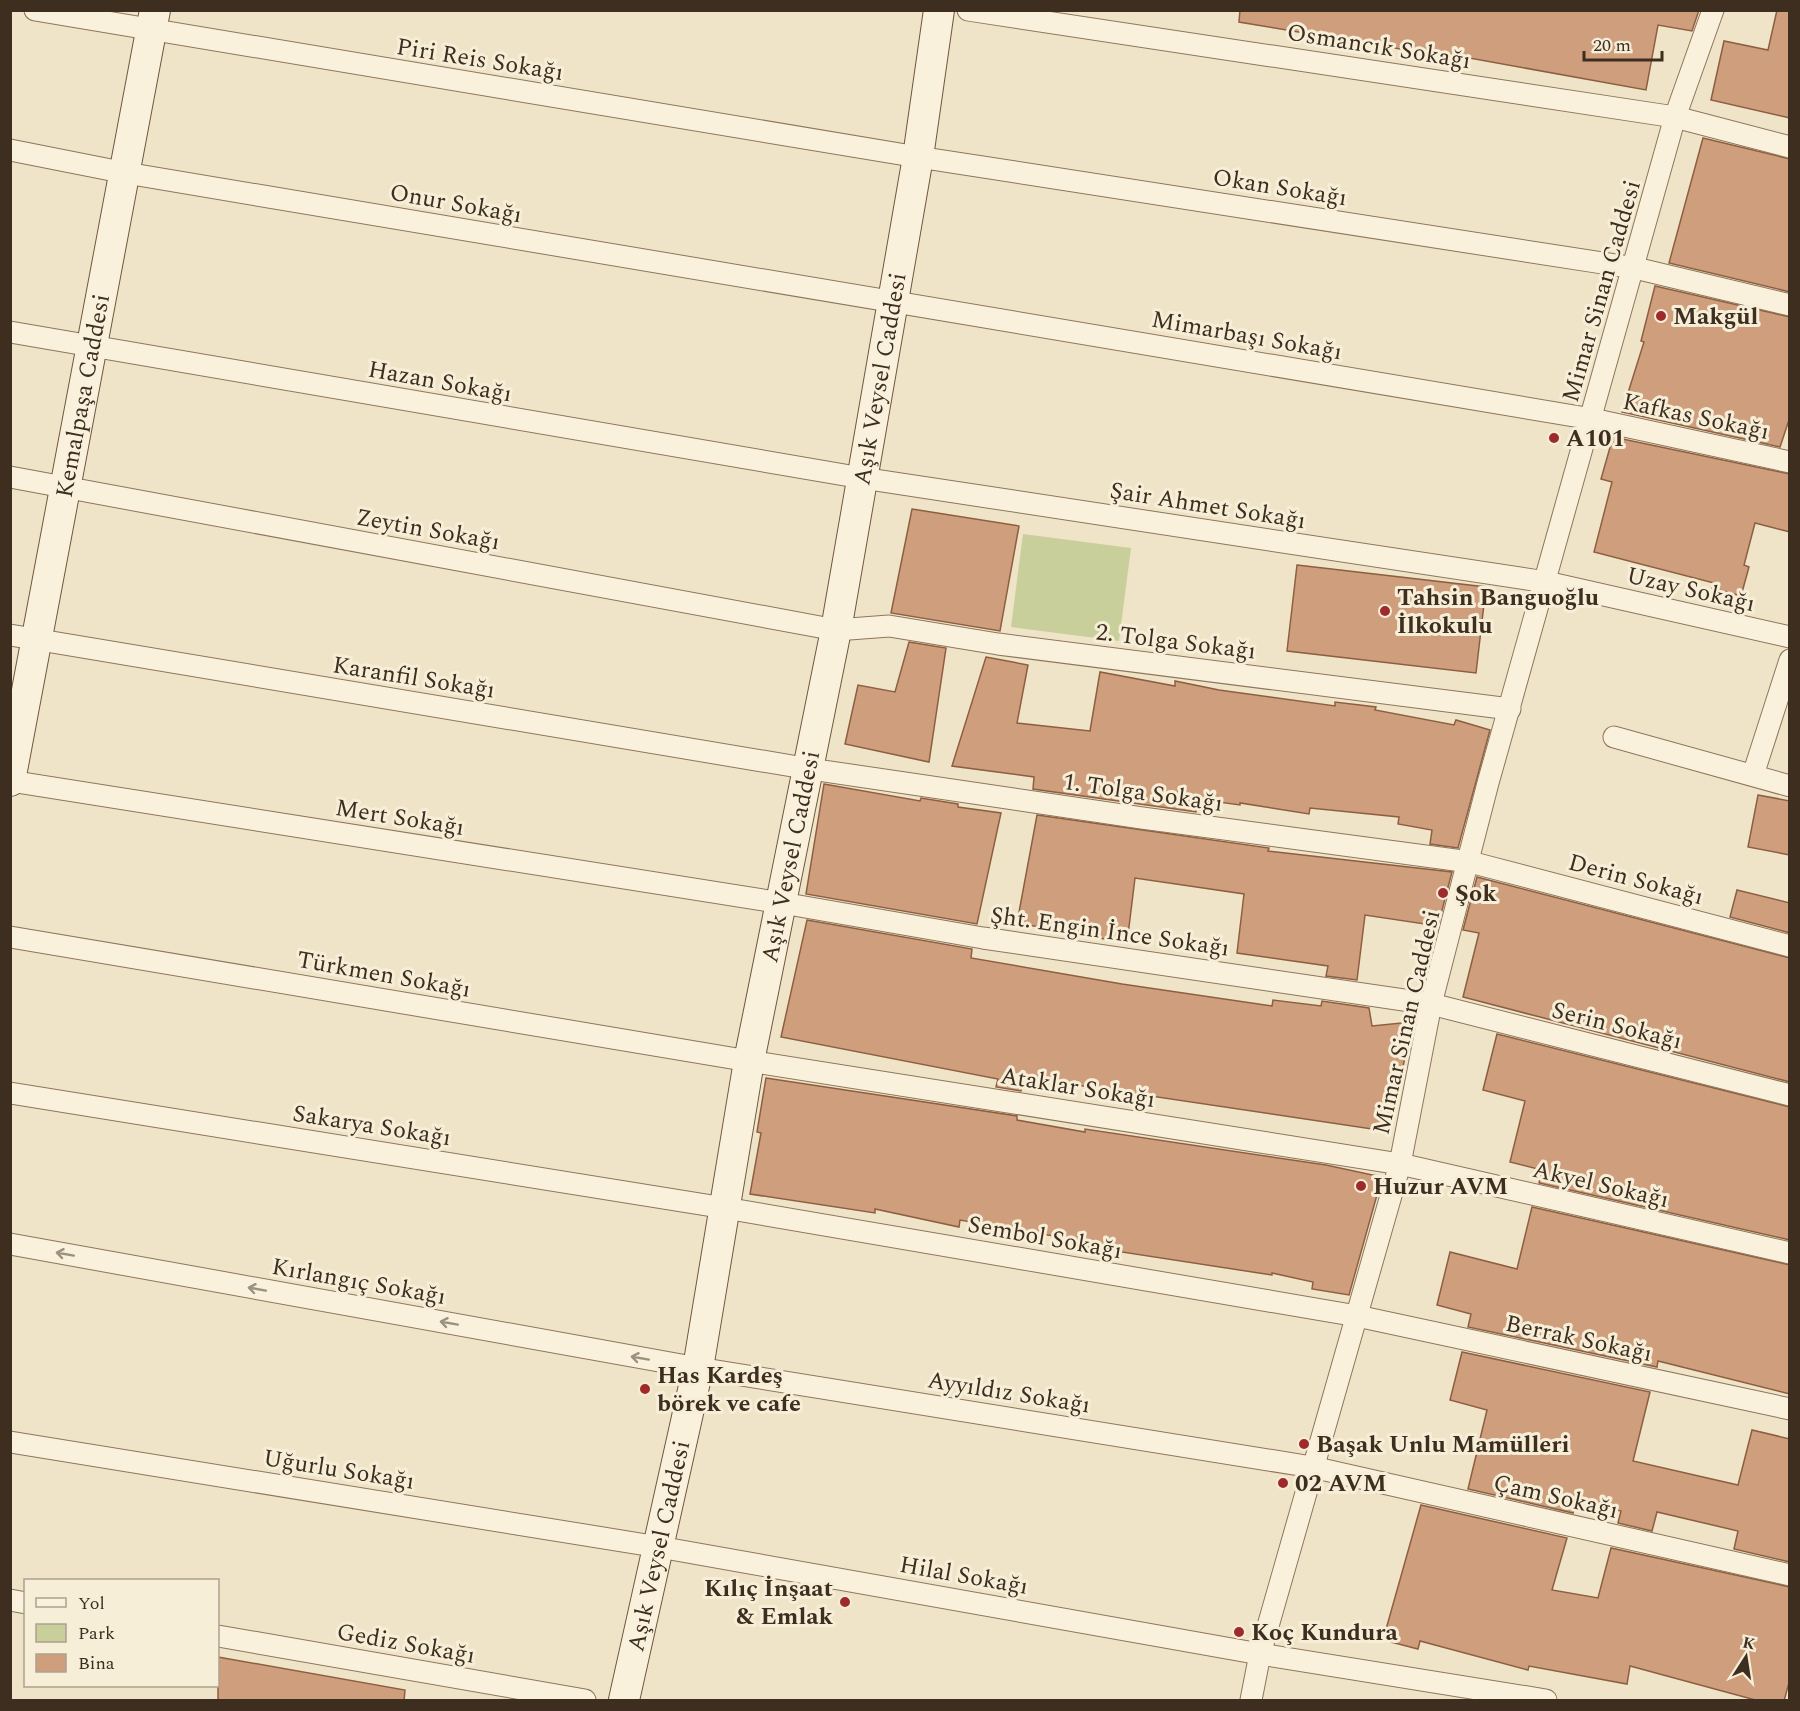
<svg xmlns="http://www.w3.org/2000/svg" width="1800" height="1711" font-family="Spectral,serif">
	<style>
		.green { fill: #c9cf9b }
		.building { fill: #cf9f7d; stroke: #8d5f41; stroke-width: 1.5 }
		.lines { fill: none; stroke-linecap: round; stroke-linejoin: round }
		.street-casing { stroke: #8d765c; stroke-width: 23 }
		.secondary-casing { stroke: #6f573f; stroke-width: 32 }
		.street { stroke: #faf1dc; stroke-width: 21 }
		.secondary { stroke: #faf1dc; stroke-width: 30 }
		.oneway { stroke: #9c907e }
		.poi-dot { fill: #9e2a2b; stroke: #f7eed8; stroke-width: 2 }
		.labels { text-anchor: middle; stroke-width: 6; stroke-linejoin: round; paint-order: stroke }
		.street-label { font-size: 24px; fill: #3d2e20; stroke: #f7eed8 }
		.poi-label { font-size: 24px; font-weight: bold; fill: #3d2e20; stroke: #f7eed8; text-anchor: start }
	</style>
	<rect width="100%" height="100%" fill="#f0e4c8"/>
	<polygon class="green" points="1023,534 1131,548 1119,641 1011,627"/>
	<g class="building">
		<polygon points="1240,10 1699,10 1692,31 1658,25 1646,90 1431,51 1430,54 1239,22"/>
		<polygon points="1777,10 1790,10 1790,118 1711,100 1724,41 1768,50"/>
		<polygon points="1703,138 1790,159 1790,292 1669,263"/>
		<polygon points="1655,286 1790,317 1790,417 1780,447 1622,412 1644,342 1641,341"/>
		<polygon points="1613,437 1790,474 1790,532 1755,523 1744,565 1749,567 1741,596 1712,588 1714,583 1594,552 1612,482 1601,479"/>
		<polygon points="912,509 1019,526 1000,631 891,613"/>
		<polygon points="1297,565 1486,587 1476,673 1287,651"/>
		<polygon points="909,642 946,648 929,762 845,744 858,685 895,692"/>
		<polygon points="986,657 1028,665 1017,723 1090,731 1100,672 1175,686 1175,681 1219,690 1335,706 1335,702 1376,707 1375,710 1454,725 1456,720 1490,730 1458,848 1430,844 1432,830 1398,824 1399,817 1310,808 1309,814 1240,803 1240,805 1197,799 1196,812 1033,789 1034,777 952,766"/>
		<polygon points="824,784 920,801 921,798 958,804 958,807 1001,813 977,924 806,894"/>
		<polygon points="1758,795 1790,801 1790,855 1748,847"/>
		<polygon points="1037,815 1269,848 1268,851 1452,872 1438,926 1365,915 1357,980 1326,976 1328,966 1237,953 1244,894 1135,878 1127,943 1017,923"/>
		<polygon points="1477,877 1790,958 1790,1082 1463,997 1479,933 1463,930"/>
		<polygon points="1737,890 1790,903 1790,933 1730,917"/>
		<polygon points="807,920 972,949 971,958 1122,984 1272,1006 1273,1000 1321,1006 1322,1001 1369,1008 1372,1026 1411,1022 1402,1073 1387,1117 1372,1129 1023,1077 1021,1091 996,1087 998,1079 781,1037"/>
		<polygon points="1497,1034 1790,1107 1790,1240 1539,1183 1542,1170 1510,1162 1525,1101 1483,1090"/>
		<polygon points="766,1078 1017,1116 1017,1120 1085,1132 1085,1129 1326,1165 1382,1177 1349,1295 1312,1289 1313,1282 1272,1273 1272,1275 1076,1245 1077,1240 960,1220 959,1227 875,1209 875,1213 750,1194 761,1133 757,1132"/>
		<polygon points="1532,1207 1790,1265 1790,1394 1658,1361 1657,1367 1468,1327 1471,1314 1437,1305 1450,1252 1517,1269"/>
		<polygon points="1462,1352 1650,1392 1633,1461 1738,1485 1752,1430 1790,1439 1790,1562 1734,1549 1738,1531 1657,1512 1652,1531 1618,1523 1621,1511 1577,1500 1573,1513 1468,1489 1487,1410 1450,1400"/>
		<polygon points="1421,1505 1567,1538 1552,1590 1598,1598 1611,1548 1790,1587 1790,1679 1784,1701 1759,1701 1630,1666 1627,1684 1529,1666 1528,1670 1420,1641 1418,1649 1383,1640"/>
		<polygon points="218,1657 405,1690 404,1701 218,1701"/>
	</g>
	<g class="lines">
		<g class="street-casing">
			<g id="street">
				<polyline points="35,10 918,157 1635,268 1790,305"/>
				<polyline points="968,10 1675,117 1790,147"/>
				<polyline points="10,150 126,173 1592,419 1790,462"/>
				<polyline points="10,332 862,478 1546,582 1790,637"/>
				<polyline points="10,477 836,630 889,626 998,644 1510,709"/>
				<polyline points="10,635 810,769 1142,818 1470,862 1790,946"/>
				<polyline points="1614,737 1790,786"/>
				<polyline points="1753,775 1790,660"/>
				<polyline points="10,781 782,903 983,938 1431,1004 1790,1095"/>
				<polyline points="10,937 749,1061 1400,1164 1790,1253"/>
				<polyline points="10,1093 725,1208 1357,1316 1790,1409"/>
				<polyline points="10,1244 698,1368 1312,1467 1790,1575"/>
				<polyline points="10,1442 659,1547 1260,1654 1546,1700"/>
				<polyline points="10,1600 26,1603"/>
				<polyline points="218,1636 585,1700"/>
				<polyline points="1251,1700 1260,1654 1400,1164 1431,1004 1488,783 1675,117 1713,10"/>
			</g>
		</g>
		<g class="secondary-casing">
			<g id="secondary">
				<path id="s1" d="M 10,781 L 155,10"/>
				<path id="s2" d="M 624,1700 L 698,1368 L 749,1061 L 836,630 L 918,157 L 939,10"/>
			</g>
		</g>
		<use href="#street" class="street"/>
		<use href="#secondary" class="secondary"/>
	</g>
	<defs><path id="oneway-shaft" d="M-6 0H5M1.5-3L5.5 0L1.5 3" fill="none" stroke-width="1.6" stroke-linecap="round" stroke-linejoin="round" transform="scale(1.5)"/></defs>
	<g class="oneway">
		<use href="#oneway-shaft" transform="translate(65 1254) rotate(-170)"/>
		<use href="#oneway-shaft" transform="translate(257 1289) rotate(-170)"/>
		<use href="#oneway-shaft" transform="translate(449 1323) rotate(-170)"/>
		<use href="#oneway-shaft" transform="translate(640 1358) rotate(-170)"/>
	</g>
	<g class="poi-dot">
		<circle cx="1661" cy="316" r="6"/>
		<circle cx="1554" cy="438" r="6"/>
		<circle cx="1385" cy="611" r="6"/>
		<circle cx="1443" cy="893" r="6"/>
		<circle cx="1361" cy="1186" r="6"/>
		<circle cx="645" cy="1389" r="6"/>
		<circle cx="1304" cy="1444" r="6"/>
		<circle cx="1283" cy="1483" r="6"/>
		<circle cx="845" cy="1602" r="6"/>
		<circle cx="1239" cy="1632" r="6"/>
	</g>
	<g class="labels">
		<g class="street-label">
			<text transform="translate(1379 46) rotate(9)" y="8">Osmancık Sokağı</text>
			<text transform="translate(480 59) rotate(9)" y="8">Piri Reis Sokağı</text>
			<text transform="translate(1280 187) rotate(9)" y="8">Okan Sokağı</text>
			<text transform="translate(456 203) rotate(10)" y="8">Onur Sokağı</text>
			<text transform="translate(1601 291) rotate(-74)" y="8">Mimar Sinan Caddesi</text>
			<text transform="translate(1247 335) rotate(10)" y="8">Mimarbaşı Sokağı</text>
			<text dy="8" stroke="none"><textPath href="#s2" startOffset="1346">Aşık Veysel Caddesi</textPath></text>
			<text transform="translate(440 381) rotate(10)" y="8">Hazan Sokağı</text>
			<text dy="8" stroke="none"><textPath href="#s1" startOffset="392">Kemalpaşa Caddesi</textPath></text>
			<text transform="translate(1696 416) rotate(12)" y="8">Kafkas Sokağı</text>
			<text transform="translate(1208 505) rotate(9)" y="8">Şair Ahmet Sokağı</text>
			<text transform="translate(428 529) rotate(10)" y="8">Zeytin Sokağı</text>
			<text transform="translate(1691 589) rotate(13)" y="8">Uzay Sokağı</text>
			<text transform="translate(1176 641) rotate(7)" y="8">2. Tolga Sokağı</text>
			<text transform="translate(414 677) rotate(9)" y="8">Karanfil Sokağı</text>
			<text transform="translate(1143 792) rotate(8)" y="8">1. Tolga Sokağı</text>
			<text transform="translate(400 817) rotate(9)" y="8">Mert Sokağı</text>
			<text dy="8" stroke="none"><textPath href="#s2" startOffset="860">Aşık Veysel Caddesi</textPath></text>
			<text transform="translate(1636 879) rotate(15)" y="8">Derin Sokağı</text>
			<text transform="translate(1110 931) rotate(8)" y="8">Şht. Engin İnce Sokağı</text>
			<text transform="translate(384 974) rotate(10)" y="8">Türkmen Sokağı</text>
			<text transform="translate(1406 1022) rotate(-77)" y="8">Mimar Sinan Caddesi</text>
			<text transform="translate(1617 1025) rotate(14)" y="8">Serin Sokağı</text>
			<text transform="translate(1078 1087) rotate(9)" y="8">Ataklar Sokağı</text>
			<text transform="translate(372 1125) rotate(9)" y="8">Sakarya Sokağı</text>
			<text transform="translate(1601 1184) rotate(13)" y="8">Akyel Sokağı</text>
			<text transform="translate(1045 1237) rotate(10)" y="8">Sembol Sokağı</text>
			<text transform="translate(359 1281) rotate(10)" y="8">Kırlangıç Sokağı</text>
			<text transform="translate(1579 1338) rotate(12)" y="8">Berrak Sokağı</text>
			<text transform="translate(1009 1392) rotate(9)" y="8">Ayyıldız Sokağı</text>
			<text transform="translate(339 1469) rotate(9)" y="8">Uğurlu Sokağı</text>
			<text transform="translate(1556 1496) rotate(13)" y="8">Çam Sokağı</text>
			<text dy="8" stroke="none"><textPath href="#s2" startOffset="158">Aşık Veysel Caddesi</textPath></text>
			<text transform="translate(964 1575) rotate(10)" y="8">Hilal Sokağı</text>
			<text transform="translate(406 1643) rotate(10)" y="8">Gediz Sokağı</text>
		</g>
		<g class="poi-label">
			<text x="1673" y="324">Makgül</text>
			<text x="1566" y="446">A101</text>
			<text x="1397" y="605">Tahsin Banguoğlu<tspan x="1397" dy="28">İlkokulu</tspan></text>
			<text x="1455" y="901">Şok</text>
			<text x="1373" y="1194">Huzur AVM</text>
			<text x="657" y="1383">Has Kardeş<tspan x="657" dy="28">börek ve cafe</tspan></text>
			<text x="1316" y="1452">Başak Unlu Mamülleri</text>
			<text x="1295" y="1491">02 AVM</text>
			<text x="833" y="1596" text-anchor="end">Kılıç İnşaat<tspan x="833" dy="28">&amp; Emlak</tspan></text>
			<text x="1251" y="1640">Koç Kundura</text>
		</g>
	</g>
	<rect width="1800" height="1711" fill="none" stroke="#3d2e20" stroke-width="24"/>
	<rect x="24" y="1579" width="195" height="108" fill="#f7eed8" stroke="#ada18e" stroke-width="1.5"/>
	<rect x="36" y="1598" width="30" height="9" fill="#faf1dc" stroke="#ada18e" stroke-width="1.5"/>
	<text x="78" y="1609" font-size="18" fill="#3d2e20">Yol</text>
	<rect x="36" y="1624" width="30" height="18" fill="#c9cf9b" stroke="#ada18e" stroke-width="1.5"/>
	<text x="78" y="1639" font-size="18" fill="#3d2e20">Park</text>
	<rect x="36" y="1654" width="30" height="18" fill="#cf9f7d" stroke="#ada18e" stroke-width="1.5"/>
	<text x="78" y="1669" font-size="18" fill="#3d2e20">Bina</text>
	<g transform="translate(1746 1657) rotate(12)" stroke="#f7eed8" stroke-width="4.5" paint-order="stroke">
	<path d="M0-4.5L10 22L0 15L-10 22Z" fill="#3d2e20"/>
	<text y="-9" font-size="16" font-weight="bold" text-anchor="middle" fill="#3d2e20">K</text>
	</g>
	<path d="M1584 51v9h78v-9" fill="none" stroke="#3d2e20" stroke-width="3"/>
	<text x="1593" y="51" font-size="18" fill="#3d2e20" stroke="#f7eed8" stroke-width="4.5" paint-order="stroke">20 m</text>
</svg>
